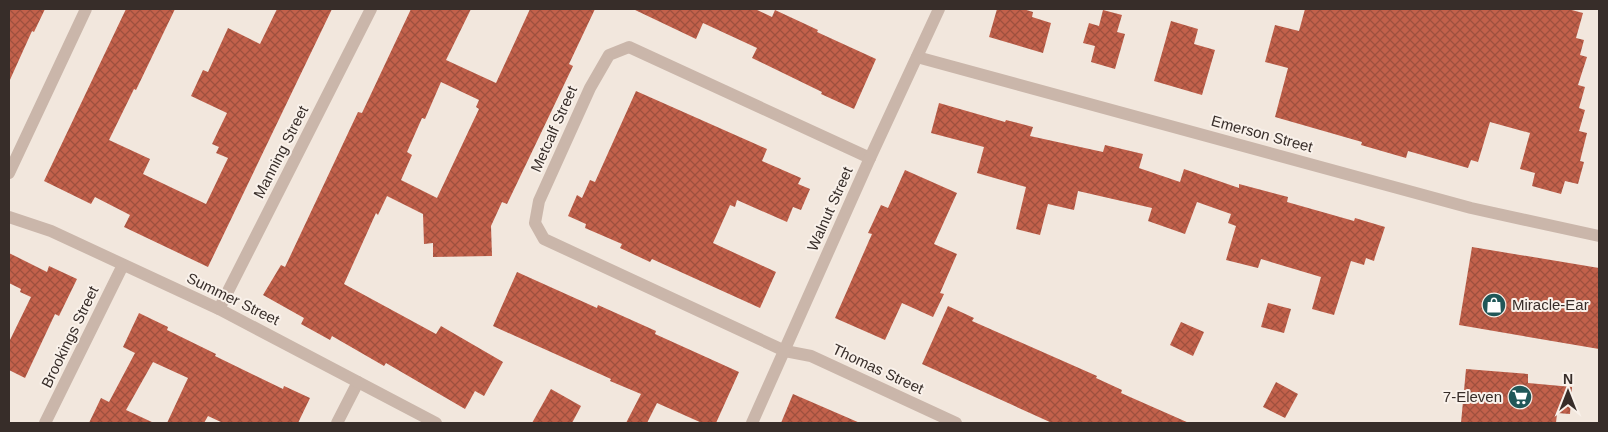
<svg xmlns="http://www.w3.org/2000/svg" width="1608" height="432" font-family="Arial,sans-serif">
	<style>
		.building { fill: url(#building-cross-hatch); fill-rule: evenodd }
		.lines { fill: none; stroke-linecap: round; stroke-linejoin: round }
		.minor { stroke: #cab6aa; stroke-width: 12 }
		.tertiary { stroke: #cab6aa; stroke-width: 12 }
		.labels { text-anchor: middle; stroke-width: 4; stroke-linejoin: round; paint-order: stroke }
		.street-label { font-size: 15px; fill: #372d29; stroke: #f9f1ea }
		.poi-label { font-size: 15px; fill: #372d29; stroke: #f9f1ea; text-anchor: start }
	</style>
	<defs>
		<pattern id="building-cross-hatch" width="8" height="8" patternUnits="userSpaceOnUse" patternTransform="scale(1.25)"><rect width="8" height="8" fill="#c2614b"/><path d="M0 0l8 8M0 8l8-8" fill="none" stroke="#9e503e"/></pattern>
	</defs>
	<rect width="100%" height="100%" fill="#f2e7dd"/>
	<g class="building">
		<polygon points="9,9 45,9 34,32 32,31 9,82"/>
		<polygon points="126,9 175,9 136,90 134,89 109,140 150,159 143,174 206,204 228,158 216,153 219,147 212,144 227,113 191,96 203,70 208,72 228,28 260,44 277,9 332,9 208,267 124,227 130,215 95,197 91,204 44,181"/>
		<path d="M 411,9 L 471,9 L 446,60 L 496,83 L 530,9 L 595,9 L 569,64 L 573,66 L 507,204 L 502,202 L 491,226 L 492,256 L 433,257 L 433,243 L 424,244 L 423,214 L 387,196 L 378,215 L 376,213 L 344,284 L 436,334 L 441,326 L 503,362 L 484,396 L 475,391 L 465,409 L 386,363 L 384,366 L 332,336 L 330,340 L 301,324 L 304,318 L 263,295 L 281,265 L 285,267 L 358,112 L 362,113 ZM 441,82 L 479,100 L 476,107 L 479,109 L 437,198 L 401,180 L 412,155 L 407,152 L 422,118 L 425,119 Z"/>
		<polygon points="633,9 755,9 772,17 775,10 818,30 817,32 876,59 854,109 821,94 822,92 752,58 757,48 703,23 696,39"/>
		<polygon points="997,9 1023,9 1033,12 1032,17 1051,23 1043,53 989,37"/>
		<polygon points="1305,9 1568,9 1583,13 1576,38 1584,40 1580,55 1587,57 1578,85 1585,87 1579,108 1585,110 1579,131 1587,133 1580,161 1584,162 1578,184 1565,181 1561,194 1532,186 1535,173 1520,169 1530,133 1490,122 1478,162 1471,160 1468,168 1408,151 1406,158 1361,145 1362,142 1275,117 1288,68 1265,62 1275,25 1299,31"/>
		<polygon points="1103,10 1122,15 1117,32 1125,34 1115,69 1091,62 1095,46 1083,43 1089,23 1099,26"/>
		<polygon points="1171,21 1198,29 1194,44 1215,50 1202,95 1154,81"/>
		<polygon points="636,91 767,149 762,161 801,178 798,184 810,189 801,210 793,207 787,222 737,200 735,207 730,205 713,243 776,272 760,308 652,259 650,262 620,248 622,244 585,228 586,224 568,216 577,195 582,198 590,180 595,182"/>
		<polygon points="939,103 1005,122 1006,120 1033,127 1030,136 1103,152 1105,145 1143,154 1139,168 1180,182 1184,169 1239,188 1239,184 1288,197 1287,202 1354,221 1355,218 1385,227 1375,257 1374,261 1366,258 1364,265 1351,261 1334,315 1312,309 1321,277 1261,259 1258,268 1226,260 1236,226 1228,223 1231,214 1197,202 1185,234 1148,221 1152,208 1078,191 1074,210 1048,204 1040,235 1016,229 1026,187 977,173 984,147 931,133"/>
		<polygon points="905,170 957,193 934,244 957,254 940,293 944,294 933,317 902,303 885,340 835,318 872,234 868,233 881,205 888,208"/>
		<polygon points="1472,247 1599,268 1599,349 1459,325"/>
		<polygon points="9,253 47,272 49,266 77,279 59,316 55,314 25,378 9,370 9,342 31,297 20,292 21,289 9,283"/>
		<polygon points="517,272 597,308 598,305 656,331 655,334 739,372 716,423 702,423 657,403 647,423 626,423 641,394 610,381 611,379 493,326"/>
		<polygon points="1268,303 1291,309 1284,333 1261,327"/>
		<polygon points="948,306 974,318 972,321 1097,376 1096,378 1122,390 1121,393 1189,423 1052,423 922,364"/>
		<polygon points="139,313 168,327 167,330 216,354 215,356 283,389 284,386 310,398 298,423 223,423 208,416 204,423 167,423 188,378 153,362 126,410 154,423 89,423 101,398 109,402 135,353 123,347"/>
		<polygon points="1181,322 1204,332 1193,356 1170,345"/>
		<polygon points="1466,369 1528,374 1528,383 1572,387 1570,414 1557,413 1556,423 1461,423"/>
		<polygon points="1276,382 1298,394 1285,418 1263,407"/>
		<polygon points="551,389 581,406 572,423 532,423"/>
		<polygon points="793,394 860,423 781,423"/>
	</g>
	<g class="lines">
		<g class="minor">
			<polyline points="917,57 1471,208 1599,236"/>
			<polyline points="870,158 629,47 609,55 590,88 539,201 535,223 544,239 785,351 811,356 956,423"/>
			<polyline points="9,173 86,9"/>
			<polyline points="219,309 371,9"/>
			<polyline points="45,423 123,265"/>
			<polyline points="337,423 358,382"/>
			<polyline points="752,423 870,158 939,9"/>
		</g>
		<polyline class="tertiary" points="9,217 51,231 219,309 436,423"/>
	</g>
	<defs>
		<g id="shop-disc" transform="scale(1.25)"><circle r="9.5" fill="#205758" stroke="#f9f1ea"/><path d="M-5-2.5h2.3a2.7 3.5 0 0 1 5.4 0H5L5.5 6h-11ZM-1.5-2.5h3a1.5 2.3 0 0 0-3 0Z" fill="#fff"/></g>
		<g id="supermarket-disc" transform="scale(1.25)"><circle r="9.5" fill="#205758" stroke="#f9f1ea"/><path d="M-6-5.5h2.5l.6 2H6L4.5 2H-2.5L-4.4-4H-6ZM-1.5 3.2a1.3 1.3 0 1 0 .1 0ZM3 3.2a1.3 1.3 0 1 0 .1 0Z" fill="#fff"/></g>
	</defs>
	<g fill-rule="evenodd">
		<use href="#shop-disc" x="1494" y="305"/>
		<use href="#supermarket-disc" x="1520" y="397"/>
	</g>
	<g class="labels">
		<g class="street-label">
			<text transform="translate(554 129) rotate(-66)" y="5">Metcalf Street</text>
			<text transform="translate(1262 134) rotate(15)" y="5">Emerson Street</text>
			<text transform="translate(281 152) rotate(-63)" y="5">Manning Street</text>
			<text transform="translate(830 209) rotate(-66)" y="5">Walnut Street</text>
			<text transform="translate(233 299) rotate(26)" y="5">Summer Street</text>
			<text transform="translate(70 337) rotate(-64)" y="5">Brookings Street</text>
			<text transform="translate(878 369) rotate(25)" y="5">Thomas Street</text>
		</g>
		<g class="poi-label">
			<text x="1512" y="310">Miracle-Ear</text>
			<text x="1502" y="402" text-anchor="end">7-Eleven</text>
		</g>
	</g>
	<rect width="1608" height="432" fill="none" stroke="#372d29" stroke-width="20"/>
	<g transform="translate(1568 392)" stroke="#f9f1ea" stroke-width="4" paint-order="stroke">
	<path d="M0-4L9 19L0 12L-9 19Z" fill="#372d29"/>
	<text y="-8" font-size="14" font-weight="bold" text-anchor="middle" fill="#372d29">N</text>
	</g>
</svg>
